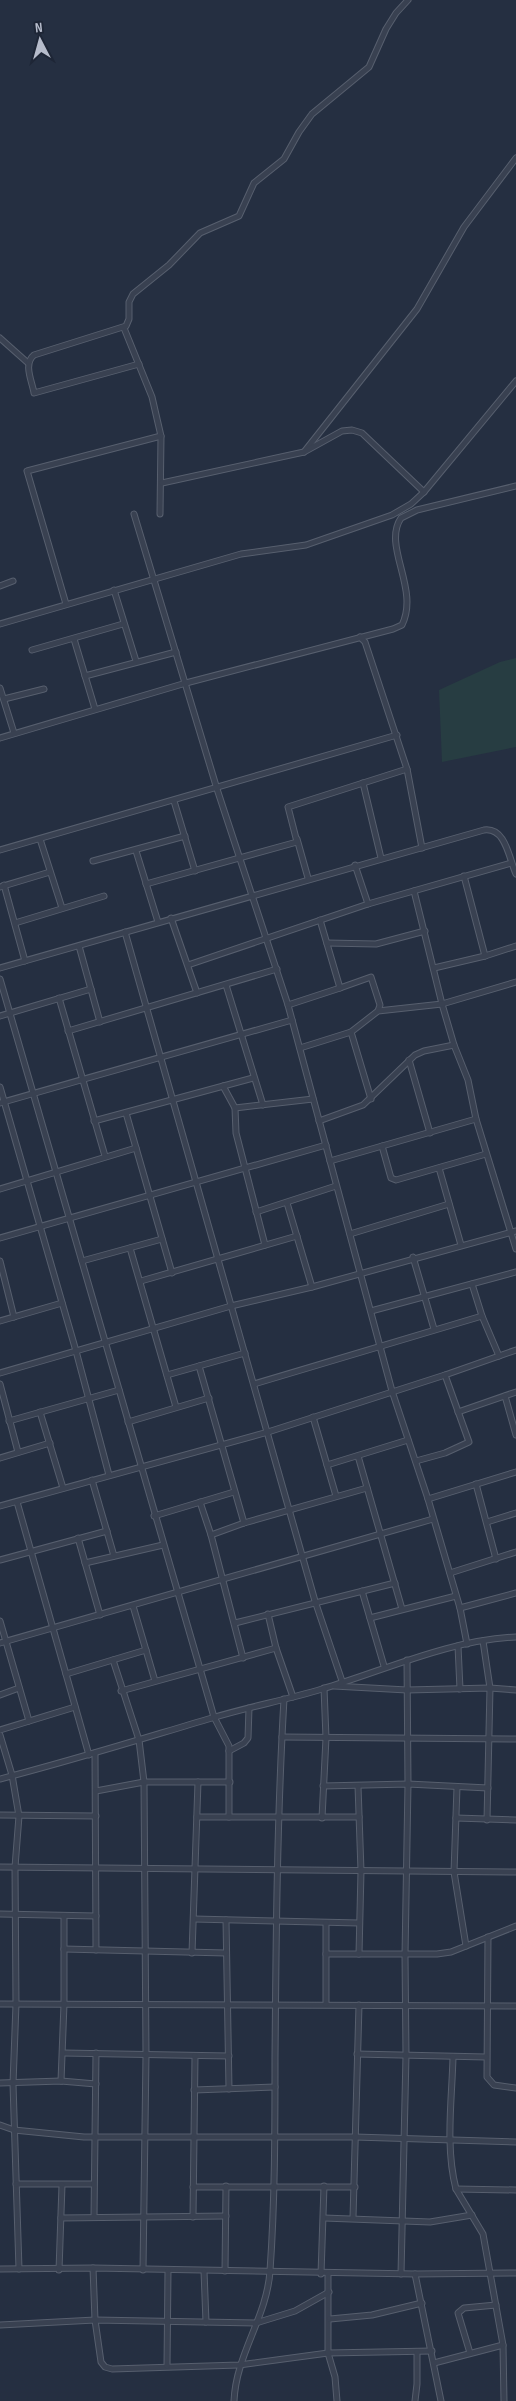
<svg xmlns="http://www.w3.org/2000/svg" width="516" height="2401" font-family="'Sofia Sans Condensed',sans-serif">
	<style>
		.green { fill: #273d42 }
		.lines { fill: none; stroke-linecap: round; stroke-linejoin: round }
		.street-casing { stroke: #575f6e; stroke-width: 7 }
		.street { stroke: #394151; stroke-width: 5 }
	</style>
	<rect width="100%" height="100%" fill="#252f41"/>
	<polygon class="green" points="516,658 516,747 442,762 439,690 500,662"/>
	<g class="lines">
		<g class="street-casing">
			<g id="street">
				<polyline points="124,328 152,397 161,436 160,514"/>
				<polyline points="0,338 28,363"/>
				<path d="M 139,364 L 34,393 C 32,381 23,364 34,355 L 126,326 L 129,319 L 129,302 L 133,294 L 169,265 L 200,233 L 239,216 L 254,183 L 284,159 L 299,132 L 312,114 L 369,67 L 386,29 L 396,13 L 408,0"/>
				<polyline points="304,452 417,309 464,227 516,158"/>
				<polyline points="162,483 304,452 342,431 352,430 362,433 424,492"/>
				<polyline points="134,514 217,789 288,1005 392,1391 428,1499 460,1608 467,1644"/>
				<polyline points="0,586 13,581"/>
				<polyline points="114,590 136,661"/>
				<polyline points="66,604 27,471 161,436"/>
				<polyline points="0,624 241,554 306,545 392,515 411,504 424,492 516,381"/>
				<polyline points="360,637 365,642 407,769 422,848"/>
				<polyline points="74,639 95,709"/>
				<polyline points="32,650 123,624"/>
				<polyline points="85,676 176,652"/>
				<polyline points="0,688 14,733"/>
				<polyline points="4,699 44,689"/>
				<path d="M 0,738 L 186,683 L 393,629 L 402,625 C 420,589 382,546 401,518 L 417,510 L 516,486"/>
				<polyline points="363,783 381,858"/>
				<polyline points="174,801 195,871"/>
				<polyline points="40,839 62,908"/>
				<polyline points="297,839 308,878"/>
				<polyline points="0,850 397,735"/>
				<polyline points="136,851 158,922"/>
				<polyline points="93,861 185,836"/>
				<polyline points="355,865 368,904"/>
				<polyline points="464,876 485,956"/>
				<polyline points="146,884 297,842 288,807 407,769"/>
				<polyline points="4,885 25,961"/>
				<polyline points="0,887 50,872"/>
				<polyline points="414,891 442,1004 454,1045 468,1080 476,1119 516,1249"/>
				<polyline points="171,918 197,993"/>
				<polyline points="320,920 340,988 371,977 380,1005 378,1011"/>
				<polyline points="15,923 104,896"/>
				<polyline points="125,932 315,1601 342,1681"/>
				<polyline points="327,943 376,944 425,931"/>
				<polyline points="79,946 100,1022"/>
				<polyline points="188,965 368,904 511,863"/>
				<path d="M 0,968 L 484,830 C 506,827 509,859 516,874"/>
				<polyline points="434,968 485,956 516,946"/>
				<polyline points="0,979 214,1717 229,1746 229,1817"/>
				<polyline points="226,985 263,1105"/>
				<polyline points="59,998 105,1156"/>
				<polyline points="288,1005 340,988"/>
				<polyline points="0,1016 91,989"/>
				<polyline points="68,1031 277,969"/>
				<polyline points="351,1032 371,1099"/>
				<polyline points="300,1048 351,1032 378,1011 442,1004 516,982"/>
				<polyline points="409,1060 430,1133"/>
				<polyline points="223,1086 235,1108 236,1133 265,1245"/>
				<polyline points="0,1087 76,1351 109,1475"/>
				<polyline points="0,1103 292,1020"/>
				<polyline points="235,1108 313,1099"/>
				<polyline points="126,1113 172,1273"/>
				<polyline points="94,1121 253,1078"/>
				<polyline points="319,1121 363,1105 415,1055 424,1051 454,1045"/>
				<polyline points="382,1146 391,1178 396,1180 486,1154"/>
				<polyline points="330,1161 476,1119"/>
				<polyline points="439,1168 461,1245"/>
				<polyline points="0,1189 136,1148"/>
				<polyline points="287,1203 312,1287"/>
				<polyline points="256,1212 336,1186"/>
				<polyline points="350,1234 449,1204"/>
				<polyline points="0,1238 326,1145"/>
				<polyline points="130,1248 176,1407"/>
				<polyline points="413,1257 434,1329"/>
				<polyline points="0,1261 14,1317"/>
				<polyline points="82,1261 162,1239"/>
				<polyline points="141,1281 297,1236"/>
				<polyline points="472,1284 482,1316 499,1356"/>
				<polyline points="371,1311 516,1272"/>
				<polyline points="0,1321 62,1303"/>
				<polyline points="199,1366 244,1523"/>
				<polyline points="0,1373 231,1306 312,1287 516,1231"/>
				<polyline points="167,1375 245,1353"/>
				<polyline points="0,1384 18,1452"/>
				<polyline points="254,1384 482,1316"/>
				<polyline points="505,1396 516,1435"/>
				<polyline points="40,1412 63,1488"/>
				<polyline points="458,1412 516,1392"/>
				<polyline points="313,1417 336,1496"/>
				<polyline points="9,1421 119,1390"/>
				<polyline points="128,1422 209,1398"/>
				<polyline points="358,1456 402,1609"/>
				<polyline points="0,1458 50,1443"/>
				<polyline points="416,1461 445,1453 469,1442 445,1375"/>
				<polyline points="327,1465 408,1440"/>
				<polyline points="92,1480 114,1556"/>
				<polyline points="476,1484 496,1559"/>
				<polyline points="428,1499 516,1472"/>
				<polyline points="17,1502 89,1755"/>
				<polyline points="200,1502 211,1535 243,1658"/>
				<polyline points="0,1506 268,1432 445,1375 516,1350"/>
				<polyline points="154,1516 234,1492"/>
				<polyline points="487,1522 516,1513"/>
				<polyline points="211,1535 244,1523 367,1488"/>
				<polyline points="78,1538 100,1615"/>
				<polyline points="0,1560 107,1531"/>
				<polyline points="85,1563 163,1545"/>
				<polyline points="450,1573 516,1552"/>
				<polyline points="362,1591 384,1666"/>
				<polyline points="133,1606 155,1681"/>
				<polyline points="460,1608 516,1593"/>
				<polyline points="268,1614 276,1648 293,1697"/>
				<polyline points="370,1618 456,1596"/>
				<polyline points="0,1621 29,1721"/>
				<polyline points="235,1623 395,1583"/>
				<polyline points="483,1641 490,1688 487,1820"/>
				<polyline points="0,1643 433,1519"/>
				<polyline points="458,1646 460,1689"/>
				<polyline points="113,1660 139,1740 144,1782 146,2055 143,2270"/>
				<polyline points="66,1674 146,1650"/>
				<polyline points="334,1686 407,1690 490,1688 516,1690"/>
				<polyline points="121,1691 276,1648"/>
				<polyline points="0,1695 19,1688"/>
				<polyline points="0,1730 75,1707"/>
				<polyline points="0,1735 12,1775 19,1816 15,1867 16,2004 13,2084 19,2269"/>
				<polyline points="282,1737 516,1739"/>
				<polyline points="229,1751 244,1743 248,1738 249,1708"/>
				<polyline points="95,1753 96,1950"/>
				<path d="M 0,1779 C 71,1761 141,1739 212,1718 C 248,1707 286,1700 322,1689 C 386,1670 449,1640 516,1637"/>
				<polyline points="323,1786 408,1784 488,1788"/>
				<polyline points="358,1786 361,1871 359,1954"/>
				<polyline points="457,1787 454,1872 466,1946"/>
				<polyline points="96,1791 144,1782 230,1782"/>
				<polyline points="0,1815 96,1816"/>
				<polyline points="197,1817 359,1817"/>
				<polyline points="322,1818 326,1738 324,1688"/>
				<polyline points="456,1818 516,1820"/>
				<polyline points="0,1867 516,1872"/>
				<polyline points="0,1914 96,1916"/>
				<polyline points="194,1919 359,1923"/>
				<polyline points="226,1920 229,2089"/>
				<polyline points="488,1937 487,2077 494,2085 516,2088"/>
				<polyline points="64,1949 226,1953"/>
				<polyline points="192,1953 198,1782"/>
				<polyline points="326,1954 437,1954 451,1952 516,1926"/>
				<polyline points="0,2004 516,2006"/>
				<polyline points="326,2004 326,1923"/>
				<polyline points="63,2053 229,2056"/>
				<polyline points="357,2054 486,2057"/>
				<path d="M 453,2057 C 452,2099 445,2147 456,2189 L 483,2234 L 503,2345 L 504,2401"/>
				<polyline points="61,2081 64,2004 64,1916"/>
				<polyline points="0,2083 61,2081 96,2084"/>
				<polyline points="194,2090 275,2087"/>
				<polyline points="0,2125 14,2130 84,2137 355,2137 516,2142"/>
				<polyline points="16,2184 93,2184"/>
				<polyline points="193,2187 355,2187"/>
				<polyline points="456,2189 516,2190"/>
				<polyline points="94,2217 96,2053"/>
				<polyline points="193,2217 195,2056"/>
				<polyline points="61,2218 226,2216"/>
				<polyline points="324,2218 430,2222 472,2215"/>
				<polyline points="353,2218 359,2005"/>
				<polyline points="93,2268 95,2320 101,2362 105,2367 112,2369 239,2365 328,2353 432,2351"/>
				<polyline points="0,2269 93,2268 415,2274 516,2273"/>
				<polyline points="59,2270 62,2185"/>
				<polyline points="204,2271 206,2322"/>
				<polyline points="225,2271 226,2186"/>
				<polyline points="321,2274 324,2186"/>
				<polyline points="328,2274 328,2353 335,2377 337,2401"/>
				<polyline points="401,2274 406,2055 405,1955 408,1784 407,1660"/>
				<polyline points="415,2274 441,2401"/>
				<polyline points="330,2319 372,2315 422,2303"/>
				<polyline points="0,2325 95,2320 256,2323 295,2311 329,2292"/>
				<polyline points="470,2353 458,2313 464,2308 496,2305"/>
				<polyline points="434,2363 503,2345"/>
				<polyline points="167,2366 168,2271"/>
				<path d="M 234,2401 C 236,2354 267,2317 270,2271 C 275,2200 275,2129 275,2059 C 276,1939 277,1819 284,1699"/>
				<polyline points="415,2401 417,2384 417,2352"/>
			</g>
		</g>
		<use href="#street" class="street"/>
	</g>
	<g transform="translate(40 40) rotate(354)" stroke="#1e2636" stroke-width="4" paint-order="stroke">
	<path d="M0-4L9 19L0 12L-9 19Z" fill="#b6bccb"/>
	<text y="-8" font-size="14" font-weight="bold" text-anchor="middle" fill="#b6bccb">N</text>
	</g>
</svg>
